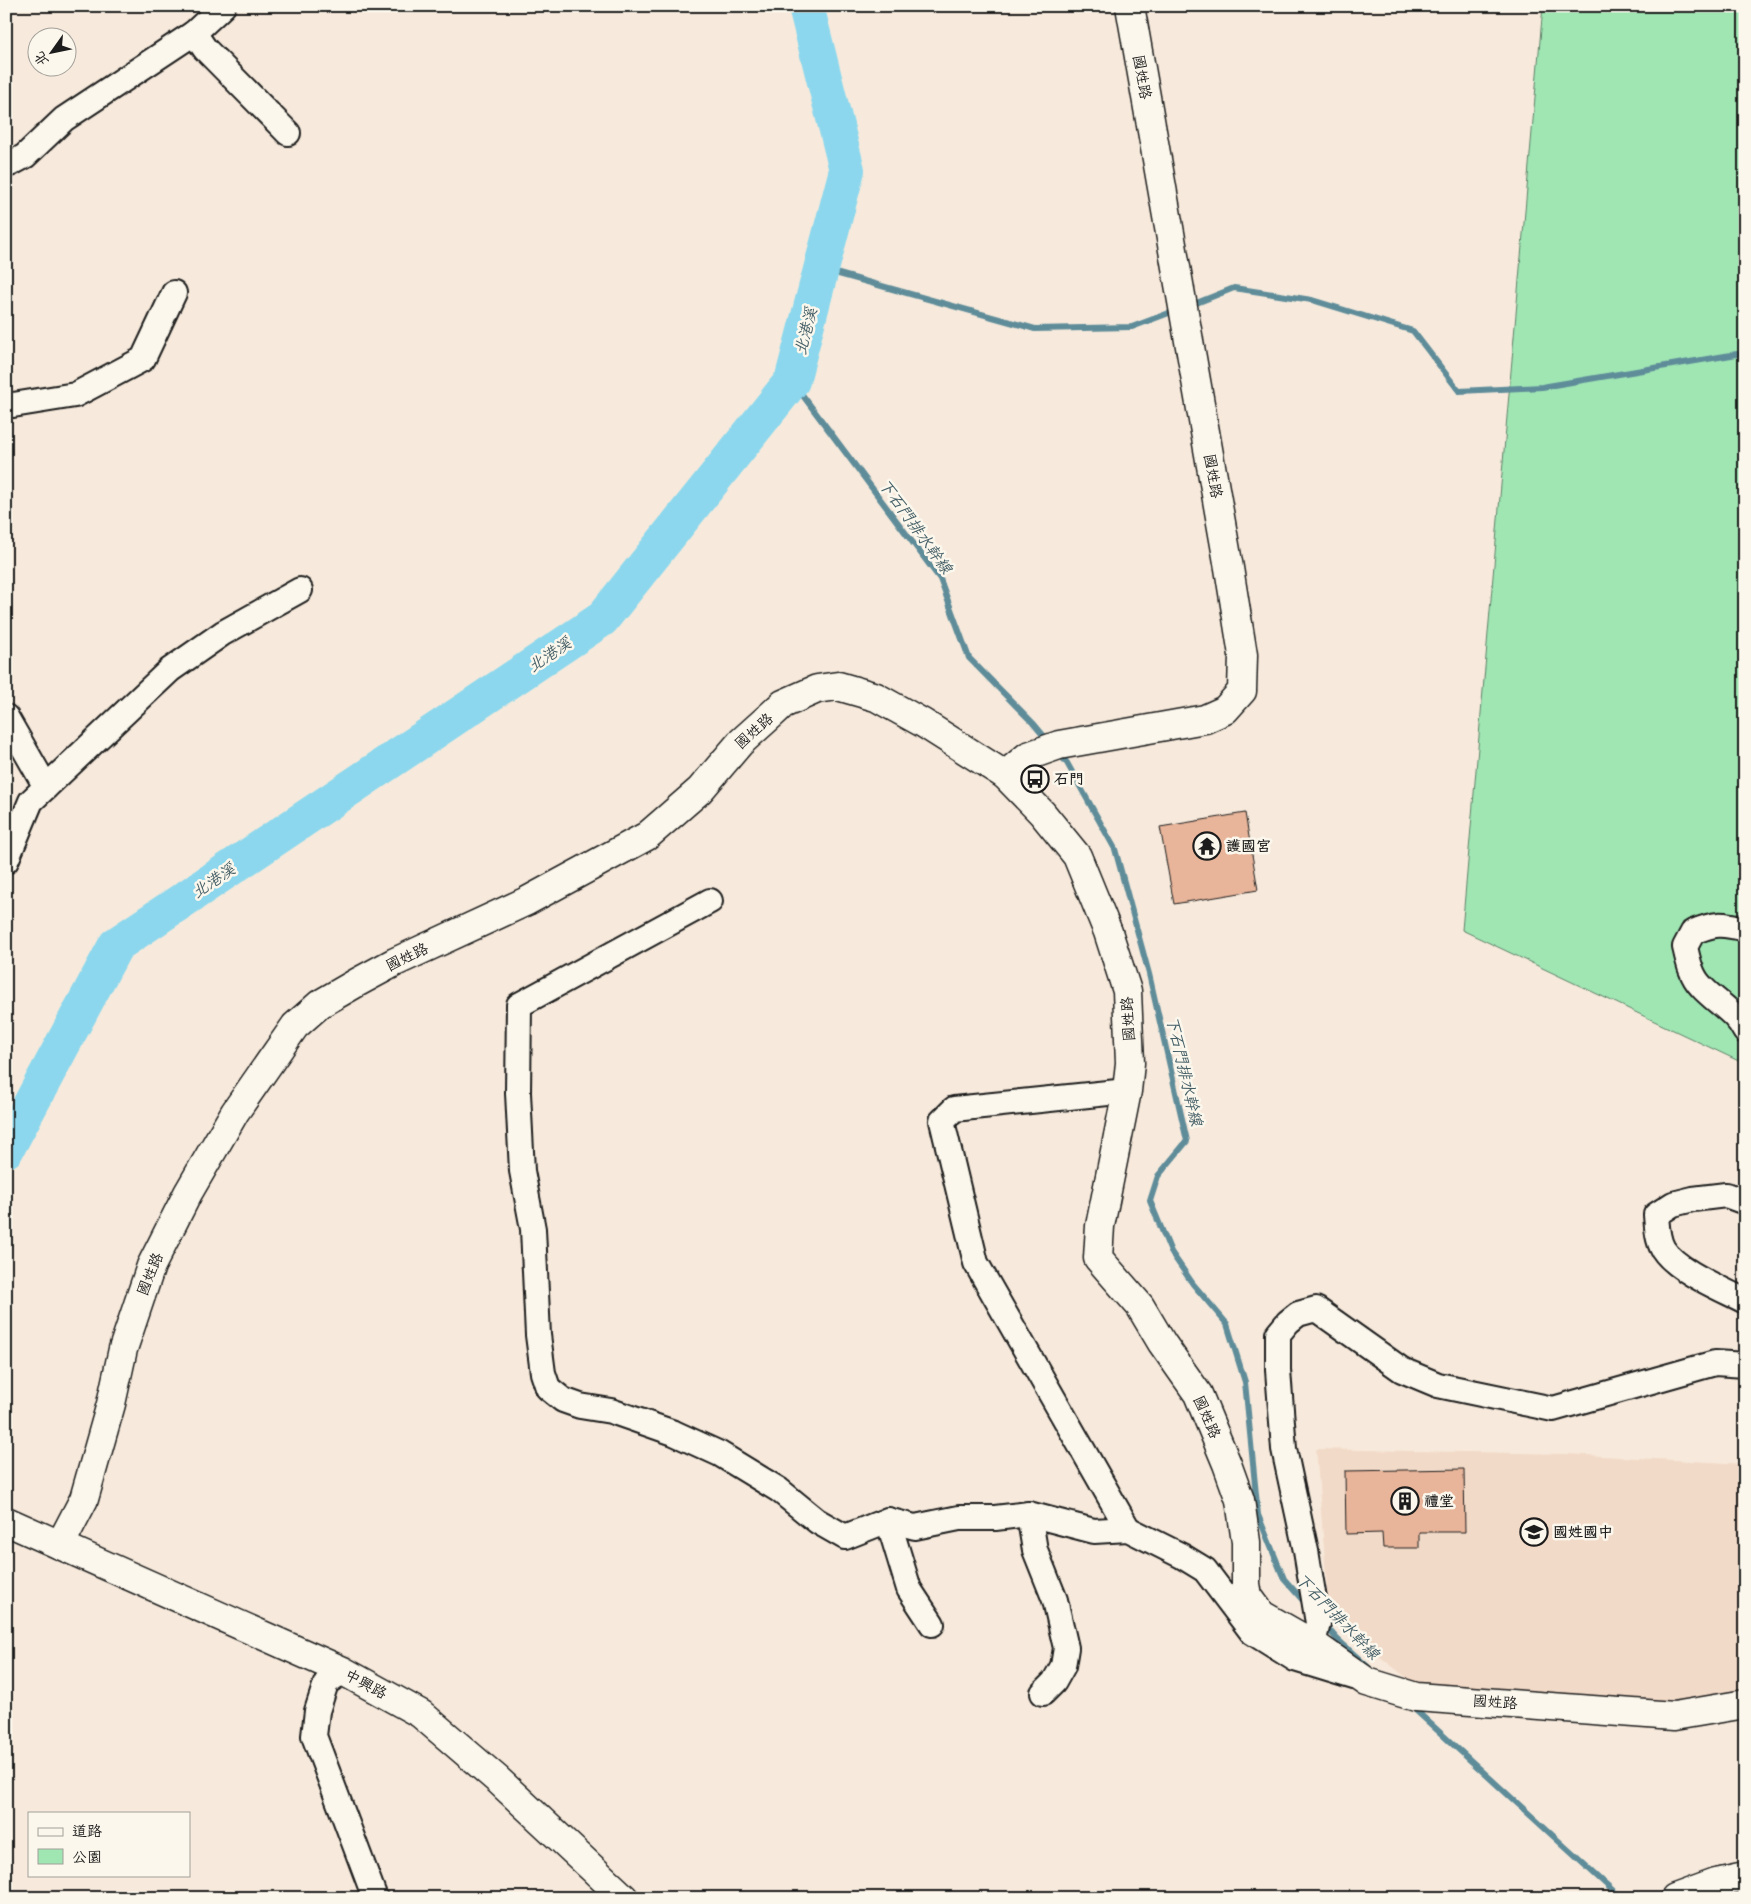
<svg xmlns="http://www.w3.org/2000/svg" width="1751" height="1904" font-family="'Balsamiq Sans','LXGW WenKai TC',sans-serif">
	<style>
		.built { fill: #f2dac8 }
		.green { fill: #9fe6b3; stroke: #5e8168 }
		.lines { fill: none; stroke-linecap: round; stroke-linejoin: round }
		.stream { stroke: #5f8c99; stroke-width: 6 }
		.river { stroke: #8cd7ed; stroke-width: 36 }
		.building { fill: #e8b59a; stroke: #1c1c1c }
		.minor-casing { stroke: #1c1c1c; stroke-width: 28 }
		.tertiary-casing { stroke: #1c1c1c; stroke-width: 31 }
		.secondary-casing { stroke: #1c1c1c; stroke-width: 31 }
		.minor { stroke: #fbf7ec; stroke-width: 24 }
		.tertiary { stroke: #fbf7ec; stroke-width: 28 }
		.secondary { stroke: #fbf7ec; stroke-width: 28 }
		.labels { text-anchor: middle; stroke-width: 5; stroke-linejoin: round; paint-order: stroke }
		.street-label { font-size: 15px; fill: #1c1c1c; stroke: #fbf7ec }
		.poi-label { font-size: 15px; font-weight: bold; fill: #1c1c1c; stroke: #fbf7ec; text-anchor: start }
		.water-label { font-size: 16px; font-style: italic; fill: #435d65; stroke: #fbf7ec }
	</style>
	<rect width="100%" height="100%" fill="#f7eadc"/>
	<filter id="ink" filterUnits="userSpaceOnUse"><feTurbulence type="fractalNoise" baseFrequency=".02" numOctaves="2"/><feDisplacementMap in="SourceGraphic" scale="10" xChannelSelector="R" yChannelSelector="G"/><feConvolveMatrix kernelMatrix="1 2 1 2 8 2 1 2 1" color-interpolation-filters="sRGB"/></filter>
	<g filter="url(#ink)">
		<polygon class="built" points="1316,1449 1568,1454 1745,1464 1745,1693 1669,1706 1421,1689 1370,1649 1328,1600"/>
		<polygon class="green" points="1543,6 1745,6 1745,1064 1462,930"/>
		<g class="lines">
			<g class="stream">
				<polyline points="821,269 1035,329 1132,327 1177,310"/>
				<polyline points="1189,306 1234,288 1312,300 1413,331 1459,391 1542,387 1737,354"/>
				<polyline points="792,381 940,579 969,658 1033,723 1048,741"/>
				<polyline points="1058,752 1067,763 1115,849 1149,974 1187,1141 1158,1176 1150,1201 1171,1252 1193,1284 1227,1324 1245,1382 1258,1515 1284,1579 1307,1605"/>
				<polyline points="1324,1624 1337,1639 1368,1667"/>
				<polyline points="1411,1706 1621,1898"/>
			</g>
			<polyline class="river" points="6,1150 116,945 602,619 792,381 847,170 806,6"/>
		</g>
		<g class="building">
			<polygon points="1245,813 1258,890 1174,904 1160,827"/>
			<polygon points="1464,1469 1465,1532 1419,1532 1419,1548 1383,1548 1382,1533 1346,1534 1345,1471"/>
		</g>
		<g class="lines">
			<g class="minor-casing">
				<g id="minor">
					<polyline points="194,33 205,49 288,133"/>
					<polyline points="6,164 10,164 25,156 64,119 194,33 223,6"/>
					<polyline points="6,404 13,405 75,395 143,359 174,293"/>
					<polyline points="6,717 46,787 31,801 6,861"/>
					<polyline points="46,787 170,670 223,633 300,590"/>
					<polyline points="710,901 519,1005 518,1093 522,1171 533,1229 538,1335 543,1373 548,1388 563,1400 580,1406 611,1411 674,1433 720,1454 779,1490 817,1521 845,1537 888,1520 915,1527 959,1518 995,1518 1029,1514"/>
					<path d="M 1745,929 C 1721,923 1715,923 1693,932 L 1685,947 C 1688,960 1691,976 1701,986 C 1715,1002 1736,1012 1745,1031"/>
					<polyline points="1127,1091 954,1109 942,1121 976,1263 1128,1529"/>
					<path d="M 1745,1202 L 1726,1195 L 1693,1199 L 1673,1204 L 1656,1215 C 1657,1226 1657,1239 1663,1249 C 1677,1271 1722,1289 1745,1301"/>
					<polyline points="888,1520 909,1589 932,1624"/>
					<polyline points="1313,1644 1318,1623 1306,1551 1284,1449 1278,1370 1278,1334 1288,1322 1298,1314 1316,1309 1402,1370 1438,1385 1553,1409 1715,1363 1745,1365"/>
					<polyline points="343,1671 326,1683 317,1711 314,1736 375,1898"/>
					<polyline points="1043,1693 1054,1682 1063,1666 1066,1648 1055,1600 1035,1550 1029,1514 1094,1531 1128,1529 1182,1556 1205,1570 1252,1632 1295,1659 1354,1677"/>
				</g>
			</g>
			<g class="tertiary-casing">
				<g id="tertiary">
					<polyline points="1005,775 1028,756 1059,745 1205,719 1225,710 1242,691 1243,655 1229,568 1130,6"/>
					<polyline points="60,1545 84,1499 111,1404 123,1349 151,1266 188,1193 235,1112 295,1026 320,1004 358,982 395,962 527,901 647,836 700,790 740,743 770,716 783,704 817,689 838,686 876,697 923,723 1005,775 1042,813 1077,856 1108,932 1127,991 1130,1063 1127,1091 1100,1226 1098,1258 1140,1306 1162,1343 1198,1394 1227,1464 1240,1500 1246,1542 1246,1584 1248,1596 1262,1615 1313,1644 1367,1682 1416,1697 1674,1716 1745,1704"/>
				</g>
			</g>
			<g class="secondary-casing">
				<g id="secondary">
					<polyline points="6,1521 343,1671 421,1714 498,1780 624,1898"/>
					<polyline points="1675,1898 1716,1883 1745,1877"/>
				</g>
			</g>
			<use href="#minor" class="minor"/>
			<use href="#tertiary" class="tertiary"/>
			<use href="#secondary" class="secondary"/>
		</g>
	</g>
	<defs>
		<g id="bus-ring" transform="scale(1.4375)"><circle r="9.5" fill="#fbf7ec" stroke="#1c1c1c" stroke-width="1.5"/><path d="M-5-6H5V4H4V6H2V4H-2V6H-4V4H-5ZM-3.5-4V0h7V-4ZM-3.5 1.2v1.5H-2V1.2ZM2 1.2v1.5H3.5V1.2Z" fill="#1c1c1c"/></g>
		<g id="temple-ring" transform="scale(1.4375)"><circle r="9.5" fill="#fbf7ec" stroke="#1c1c1c" stroke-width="1.5"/><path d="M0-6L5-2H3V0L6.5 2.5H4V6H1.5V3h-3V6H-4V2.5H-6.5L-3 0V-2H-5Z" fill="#1c1c1c"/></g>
		<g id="building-ring" transform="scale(1.4375)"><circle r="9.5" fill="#fbf7ec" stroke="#1c1c1c" stroke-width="1.5"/><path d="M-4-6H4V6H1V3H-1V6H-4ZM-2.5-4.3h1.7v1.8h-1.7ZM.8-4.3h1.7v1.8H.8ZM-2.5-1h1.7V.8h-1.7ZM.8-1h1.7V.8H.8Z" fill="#1c1c1c"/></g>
		<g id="school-ring" transform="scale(1.4375)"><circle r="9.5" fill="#fbf7ec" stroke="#1c1c1c" stroke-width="1.5"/><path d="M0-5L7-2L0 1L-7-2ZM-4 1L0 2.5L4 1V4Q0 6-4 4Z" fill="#1c1c1c"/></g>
	</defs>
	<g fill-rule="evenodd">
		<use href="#bus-ring" x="1035" y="779"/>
		<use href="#temple-ring" x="1207" y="846"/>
		<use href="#building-ring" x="1405" y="1501"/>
		<use href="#school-ring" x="1534" y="1532"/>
	</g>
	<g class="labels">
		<g class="street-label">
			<text transform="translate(1142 77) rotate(80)" y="5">國姓路</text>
			<text transform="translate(1213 476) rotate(80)" y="5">國姓路</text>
			<text transform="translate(754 731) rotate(-42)" y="5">國姓路</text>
			<text transform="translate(407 957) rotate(-26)" y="5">國姓路</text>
			<text transform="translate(1128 1019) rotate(-93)" y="5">國姓路</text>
			<text transform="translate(150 1274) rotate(-68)" y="5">國姓路</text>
			<text transform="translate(1207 1417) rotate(66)" y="5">國姓路</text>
			<text transform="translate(366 1684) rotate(28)" y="5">中興路</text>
			<text transform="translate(1495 1702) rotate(4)" y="5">國姓路</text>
		</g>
		<g class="poi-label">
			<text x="1054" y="784">石門</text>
			<text x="1226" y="851">護國宮</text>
			<text x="1424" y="1506">禮堂</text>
			<text x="1553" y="1537">國姓國中</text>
		</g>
		<g class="water-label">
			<text transform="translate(805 331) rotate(-76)" y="6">北港溪</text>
			<text transform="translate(916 526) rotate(54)" y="6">下石門排水幹線</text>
			<text transform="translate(549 654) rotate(-34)" y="6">北港溪</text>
			<text transform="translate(213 880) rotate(-34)" y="6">北港溪</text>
			<text transform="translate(1185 1071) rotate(77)" y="6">下石門排水幹線</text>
			<text transform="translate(1338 1616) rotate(46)" y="6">下石門排水幹線</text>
		</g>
	</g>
	<rect width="1751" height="1904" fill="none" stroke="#fbf7ec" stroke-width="25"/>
	<rect x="12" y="12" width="1726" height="1879" fill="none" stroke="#1c1c1c" stroke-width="2" filter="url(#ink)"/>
	<rect x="28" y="1812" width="162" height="65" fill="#fbf7ec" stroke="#a29f99"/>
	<rect x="38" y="1828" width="25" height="8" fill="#fbf7ec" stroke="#a29f99"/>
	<text x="72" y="1836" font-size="15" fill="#1c1c1c">道路</text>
	<rect x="38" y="1849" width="25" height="15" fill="#9fe6b3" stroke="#a29f99"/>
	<text x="72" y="1862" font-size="15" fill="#1c1c1c">公園</text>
	<g transform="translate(52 52) rotate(237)"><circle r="24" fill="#fbf7ec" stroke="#a29f99"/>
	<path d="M0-4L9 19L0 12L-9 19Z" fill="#1c1c1c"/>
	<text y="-8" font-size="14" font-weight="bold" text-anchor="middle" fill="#1c1c1c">北</text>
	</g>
</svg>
